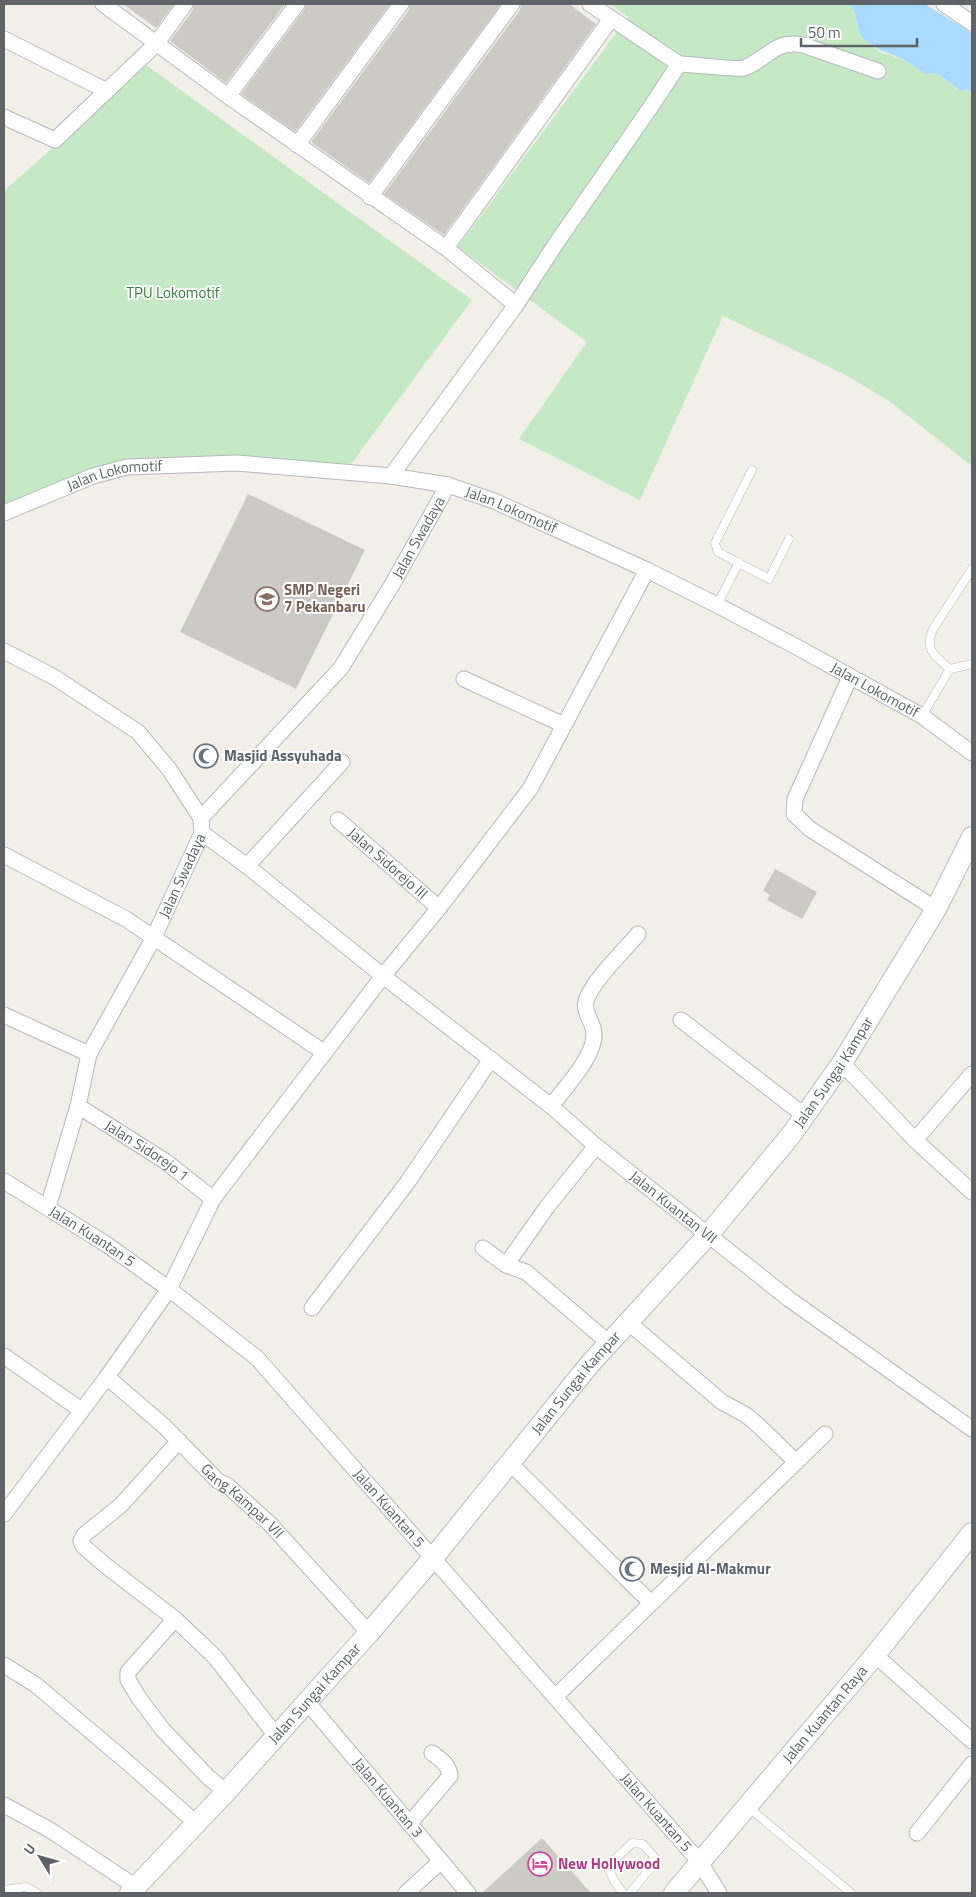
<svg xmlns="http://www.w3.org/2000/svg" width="976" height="1897" font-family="'Titillium Web',sans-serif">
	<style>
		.green { fill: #c5e8c5 }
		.water { fill: #aadaff }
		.building { fill: #cccac5 }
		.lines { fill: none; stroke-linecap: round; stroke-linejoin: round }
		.lane-casing { stroke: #b5b8bc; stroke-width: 9 }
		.street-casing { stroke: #b5b8bc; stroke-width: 17 }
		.secondary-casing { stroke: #b6babf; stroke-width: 22 }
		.lane { stroke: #fff; stroke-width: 8 }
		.street { stroke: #fff; stroke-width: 15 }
		.secondary { stroke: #fff; stroke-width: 20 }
		.labels { text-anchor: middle; stroke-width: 4; stroke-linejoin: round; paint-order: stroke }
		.park-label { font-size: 15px; fill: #348238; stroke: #fff }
		.street-label { font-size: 15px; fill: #5f6368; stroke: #fff }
		.education-label { font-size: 15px; font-weight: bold; fill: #785e54; stroke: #fff; text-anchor: start }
		.worship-label { font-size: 15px; font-weight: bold; fill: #5b616d; stroke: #fff; text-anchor: start }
		.hotel-label { font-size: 15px; font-weight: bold; fill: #b23c85; stroke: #fff; text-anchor: start }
	</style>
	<rect width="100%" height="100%" fill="#f1efe8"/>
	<g class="green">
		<polygon points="610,4 848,4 853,6 855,10 857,28 870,44 880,52 901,59 927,74 936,73 957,89 967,89 972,93 972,466 889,401 844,374 723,316 640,500 519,439 587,342 458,247 628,17"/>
		<polygon points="146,65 472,300 351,464 238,460 114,464 4,504 4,191"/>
	</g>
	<path class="water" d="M 848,4 L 925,4 L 972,33 L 972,93 L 967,89 L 961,91 L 936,73 L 927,74 C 918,70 910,63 900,58 C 886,52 874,49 863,38 C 853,28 860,10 848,4 Z"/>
	<g class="building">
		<polygon points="123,4 174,4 156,28"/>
		<polygon points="194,4 285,4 226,83 170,41 193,10"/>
		<polygon points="306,4 390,4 295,132 241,94 304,10"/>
		<polygon points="410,4 501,4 369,183 311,142 409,10"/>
		<polygon points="521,4 569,4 596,24 444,235 384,194 520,10"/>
		<polygon points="248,494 365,550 296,689 180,632"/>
		<polygon points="775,869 817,892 802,919 767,900 770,895 763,891"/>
		<polygon points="542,1838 591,1893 482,1893"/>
	</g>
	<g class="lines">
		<g class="lane-casing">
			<g id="lane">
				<polyline points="752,470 715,543 718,552 769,579 789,539"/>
				<polyline points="717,605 739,562"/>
				<polyline points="950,669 972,664"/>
				<path d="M 922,716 L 950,669 C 935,656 924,650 933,629 L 972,569"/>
				<polyline points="748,1807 851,1893"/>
				<polyline points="4,1890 26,1887 37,1893"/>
				<path d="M 623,1893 C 601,1866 610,1865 632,1843 L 643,1844 L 655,1858 L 653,1865 L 630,1893"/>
			</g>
		</g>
		<g class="street-casing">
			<g id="street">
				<polyline points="103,4 228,96 446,248 516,305"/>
				<polyline points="944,4 972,23"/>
				<polyline points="4,39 105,90"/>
				<path d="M 679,64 C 690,64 737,70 744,68 C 768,59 775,39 803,45 L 878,71"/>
				<polyline points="228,96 297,4"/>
				<polyline points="4,117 55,140 156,44 185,4"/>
				<polyline points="297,145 401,4"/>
				<polyline points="370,197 512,4"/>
				<polyline points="446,248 611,19"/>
				<polyline points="391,476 516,305 555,245 650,108 679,64 590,4"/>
				<path id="s1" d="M 4,513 L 93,476 L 127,467 L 237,463 L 391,476 L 448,485 L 494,501 L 647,570 L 717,605 L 795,646 L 922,716 L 972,753"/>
				<polyline points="4,651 54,677 138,732 169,769 201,818"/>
				<polyline points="850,677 795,799 794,814 810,829 936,909"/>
				<polyline points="464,679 564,725"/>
				<path id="s2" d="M 338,820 L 439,908"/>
				<path id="s3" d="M 202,833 L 247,866 L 383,976 L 551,1106 L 596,1146 L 789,1299 L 972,1429"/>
				<polyline points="4,855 126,919 325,1053"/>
				<polyline points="247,866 342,762"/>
				<polyline points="4,1015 89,1054"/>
				<polyline points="681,1020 805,1116"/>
				<polyline points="842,1063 915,1140 972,1192"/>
				<path id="s4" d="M 78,1106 L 165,1161 L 213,1199"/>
				<path d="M 551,1106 C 565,1088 595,1056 594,1034 C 594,1022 583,1014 586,1001 C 592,981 624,951 638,934"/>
				<polyline points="915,1140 972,1074"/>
				<path id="s5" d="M 4,1181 L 106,1244 L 169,1289 L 257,1358 L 699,1861 L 719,1893"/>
				<path id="s6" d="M 48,1207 L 78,1106 L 89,1054 L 153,939 L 202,833 L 201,818 L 341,668 L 393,583 L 448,485"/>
				<polyline points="483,1248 506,1265 526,1272 609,1343"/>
				<polyline points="506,1265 547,1207 596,1146"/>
				<polyline points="312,1308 407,1183 491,1059"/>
				<polyline points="628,1322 722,1402 746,1415 758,1425 796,1462"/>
				<polyline points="4,1356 81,1410"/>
				<path id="s7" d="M 107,1377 L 164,1426 L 218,1481 L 228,1486 L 270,1524 L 369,1633"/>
				<polyline points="179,1441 121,1505 84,1535 81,1541 83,1546 105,1565 175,1619 215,1657 277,1737"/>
				<polyline points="510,1463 651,1603"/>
				<polyline points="4,1514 107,1377 169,1289 213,1199 383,976 439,908 530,789 647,570"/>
				<polyline points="175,1619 128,1672 128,1680 139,1698 163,1730 208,1777 226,1792"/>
				<polyline points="875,1655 972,1741"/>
				<polyline points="4,1665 36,1685 127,1762 197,1824"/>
				<polyline points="555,1697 825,1434"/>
				<path id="s8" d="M 308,1703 L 468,1893"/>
				<polyline points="4,1805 50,1830 136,1887"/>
				<path d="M 410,1823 L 450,1776 C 449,1764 441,1760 432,1753"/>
				<polyline points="917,1833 972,1764"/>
				<polyline points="406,1893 441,1861"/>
			</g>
		</g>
		<g class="secondary-casing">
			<g id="secondary">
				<path id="s9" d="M 130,1893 L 226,1792 L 369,1633 L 433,1558 L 589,1365 L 708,1235 L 791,1135 L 842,1063 L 936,909 L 972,837"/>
				<path id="s10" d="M 674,1893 L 875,1655 L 972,1533"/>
			</g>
		</g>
		<use href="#lane" class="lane"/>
		<use href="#street" class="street"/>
		<use href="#secondary" class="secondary"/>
	</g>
	<defs>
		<g id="school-ring" transform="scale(1.25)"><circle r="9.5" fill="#fff" stroke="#8d6e63" stroke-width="1.5"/><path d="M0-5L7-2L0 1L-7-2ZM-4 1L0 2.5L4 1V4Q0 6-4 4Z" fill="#8d6e63"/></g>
		<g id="mosque-ring" transform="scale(1.25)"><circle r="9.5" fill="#fff" stroke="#6b7280" stroke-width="1.5"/><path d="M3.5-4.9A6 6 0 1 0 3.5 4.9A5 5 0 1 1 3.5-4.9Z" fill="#6b7280"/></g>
		<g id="hotel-ring" transform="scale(1.25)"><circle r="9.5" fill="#fff" stroke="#d1479c" stroke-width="1.5"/><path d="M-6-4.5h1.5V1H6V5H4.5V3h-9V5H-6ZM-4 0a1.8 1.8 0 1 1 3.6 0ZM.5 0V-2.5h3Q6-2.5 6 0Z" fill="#d1479c"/></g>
	</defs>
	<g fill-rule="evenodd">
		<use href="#school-ring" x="267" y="599"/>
		<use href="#mosque-ring" x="206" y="756"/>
		<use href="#mosque-ring" x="632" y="1569"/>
		<use href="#hotel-ring" x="540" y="1864"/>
	</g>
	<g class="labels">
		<g class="park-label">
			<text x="173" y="298">TPU Lokomotif</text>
		</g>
		<g class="street-label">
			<text dy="5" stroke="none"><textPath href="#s1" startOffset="118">Jalan Lokomotif</textPath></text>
			<text dy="5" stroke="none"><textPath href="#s1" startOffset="522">Jalan Lokomotif</textPath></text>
			<text dy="5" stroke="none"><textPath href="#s6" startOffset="779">Jalan Swadaya</textPath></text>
			<text dy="5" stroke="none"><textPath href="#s1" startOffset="928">Jalan Lokomotif</textPath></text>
			<text dy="5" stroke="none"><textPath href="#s2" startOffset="66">Jalan Sidorejo III</textPath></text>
			<text dy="5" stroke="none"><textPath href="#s6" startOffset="360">Jalan Swadaya</textPath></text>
			<text dy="5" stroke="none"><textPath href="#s9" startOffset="1082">Jalan Sungai Kampar</textPath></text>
			<text dy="5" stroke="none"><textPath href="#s4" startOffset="82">Jalan Sidorejo 1</textPath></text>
			<text dy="5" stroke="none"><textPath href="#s3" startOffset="602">Jalan Kuantan VII</textPath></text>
			<text dy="5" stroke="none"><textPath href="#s5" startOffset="104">Jalan Kuantan 5</textPath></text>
			<text dy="5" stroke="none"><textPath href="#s9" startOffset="678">Jalan Sungai Kampar</textPath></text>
			<text dy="5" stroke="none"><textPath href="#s7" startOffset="184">Gang Kampar VII</textPath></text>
			<text dy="5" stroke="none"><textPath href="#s5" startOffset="509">Jalan Kuantan 5</textPath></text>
			<text dy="5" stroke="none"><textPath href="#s9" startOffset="272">Jalan Sungai Kampar</textPath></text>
			<text dy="5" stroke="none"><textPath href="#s10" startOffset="234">Jalan Kuantan Raya</textPath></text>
			<text dy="5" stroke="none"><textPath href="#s8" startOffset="124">Jalan Kuantan 3</textPath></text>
			<text dy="5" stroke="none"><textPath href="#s5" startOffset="914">Jalan Kuantan 5</textPath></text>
		</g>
		<g class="education-label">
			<text x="284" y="595">SMP Negeri<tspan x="284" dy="17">7 Pekanbaru</tspan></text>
		</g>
		<g class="worship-label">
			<text x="224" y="761">Masjid Assyuhada</text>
			<text x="650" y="1574">Mesjid Al-Makmur</text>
		</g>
		<g class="hotel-label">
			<text x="558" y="1869">New Hollywood</text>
		</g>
	</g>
	<rect width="976" height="1897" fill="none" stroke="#5f6368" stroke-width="10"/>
	<g transform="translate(40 1857) rotate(307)" stroke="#ffffff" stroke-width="4" paint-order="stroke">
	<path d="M0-4L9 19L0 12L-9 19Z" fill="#5f6368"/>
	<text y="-8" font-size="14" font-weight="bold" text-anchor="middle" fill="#5f6368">U</text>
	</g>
	<path d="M801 38v8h116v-8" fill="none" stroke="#5f6368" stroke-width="2.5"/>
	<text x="808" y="38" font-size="15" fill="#5f6368" stroke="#ffffff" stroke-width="4" paint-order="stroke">50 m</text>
</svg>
